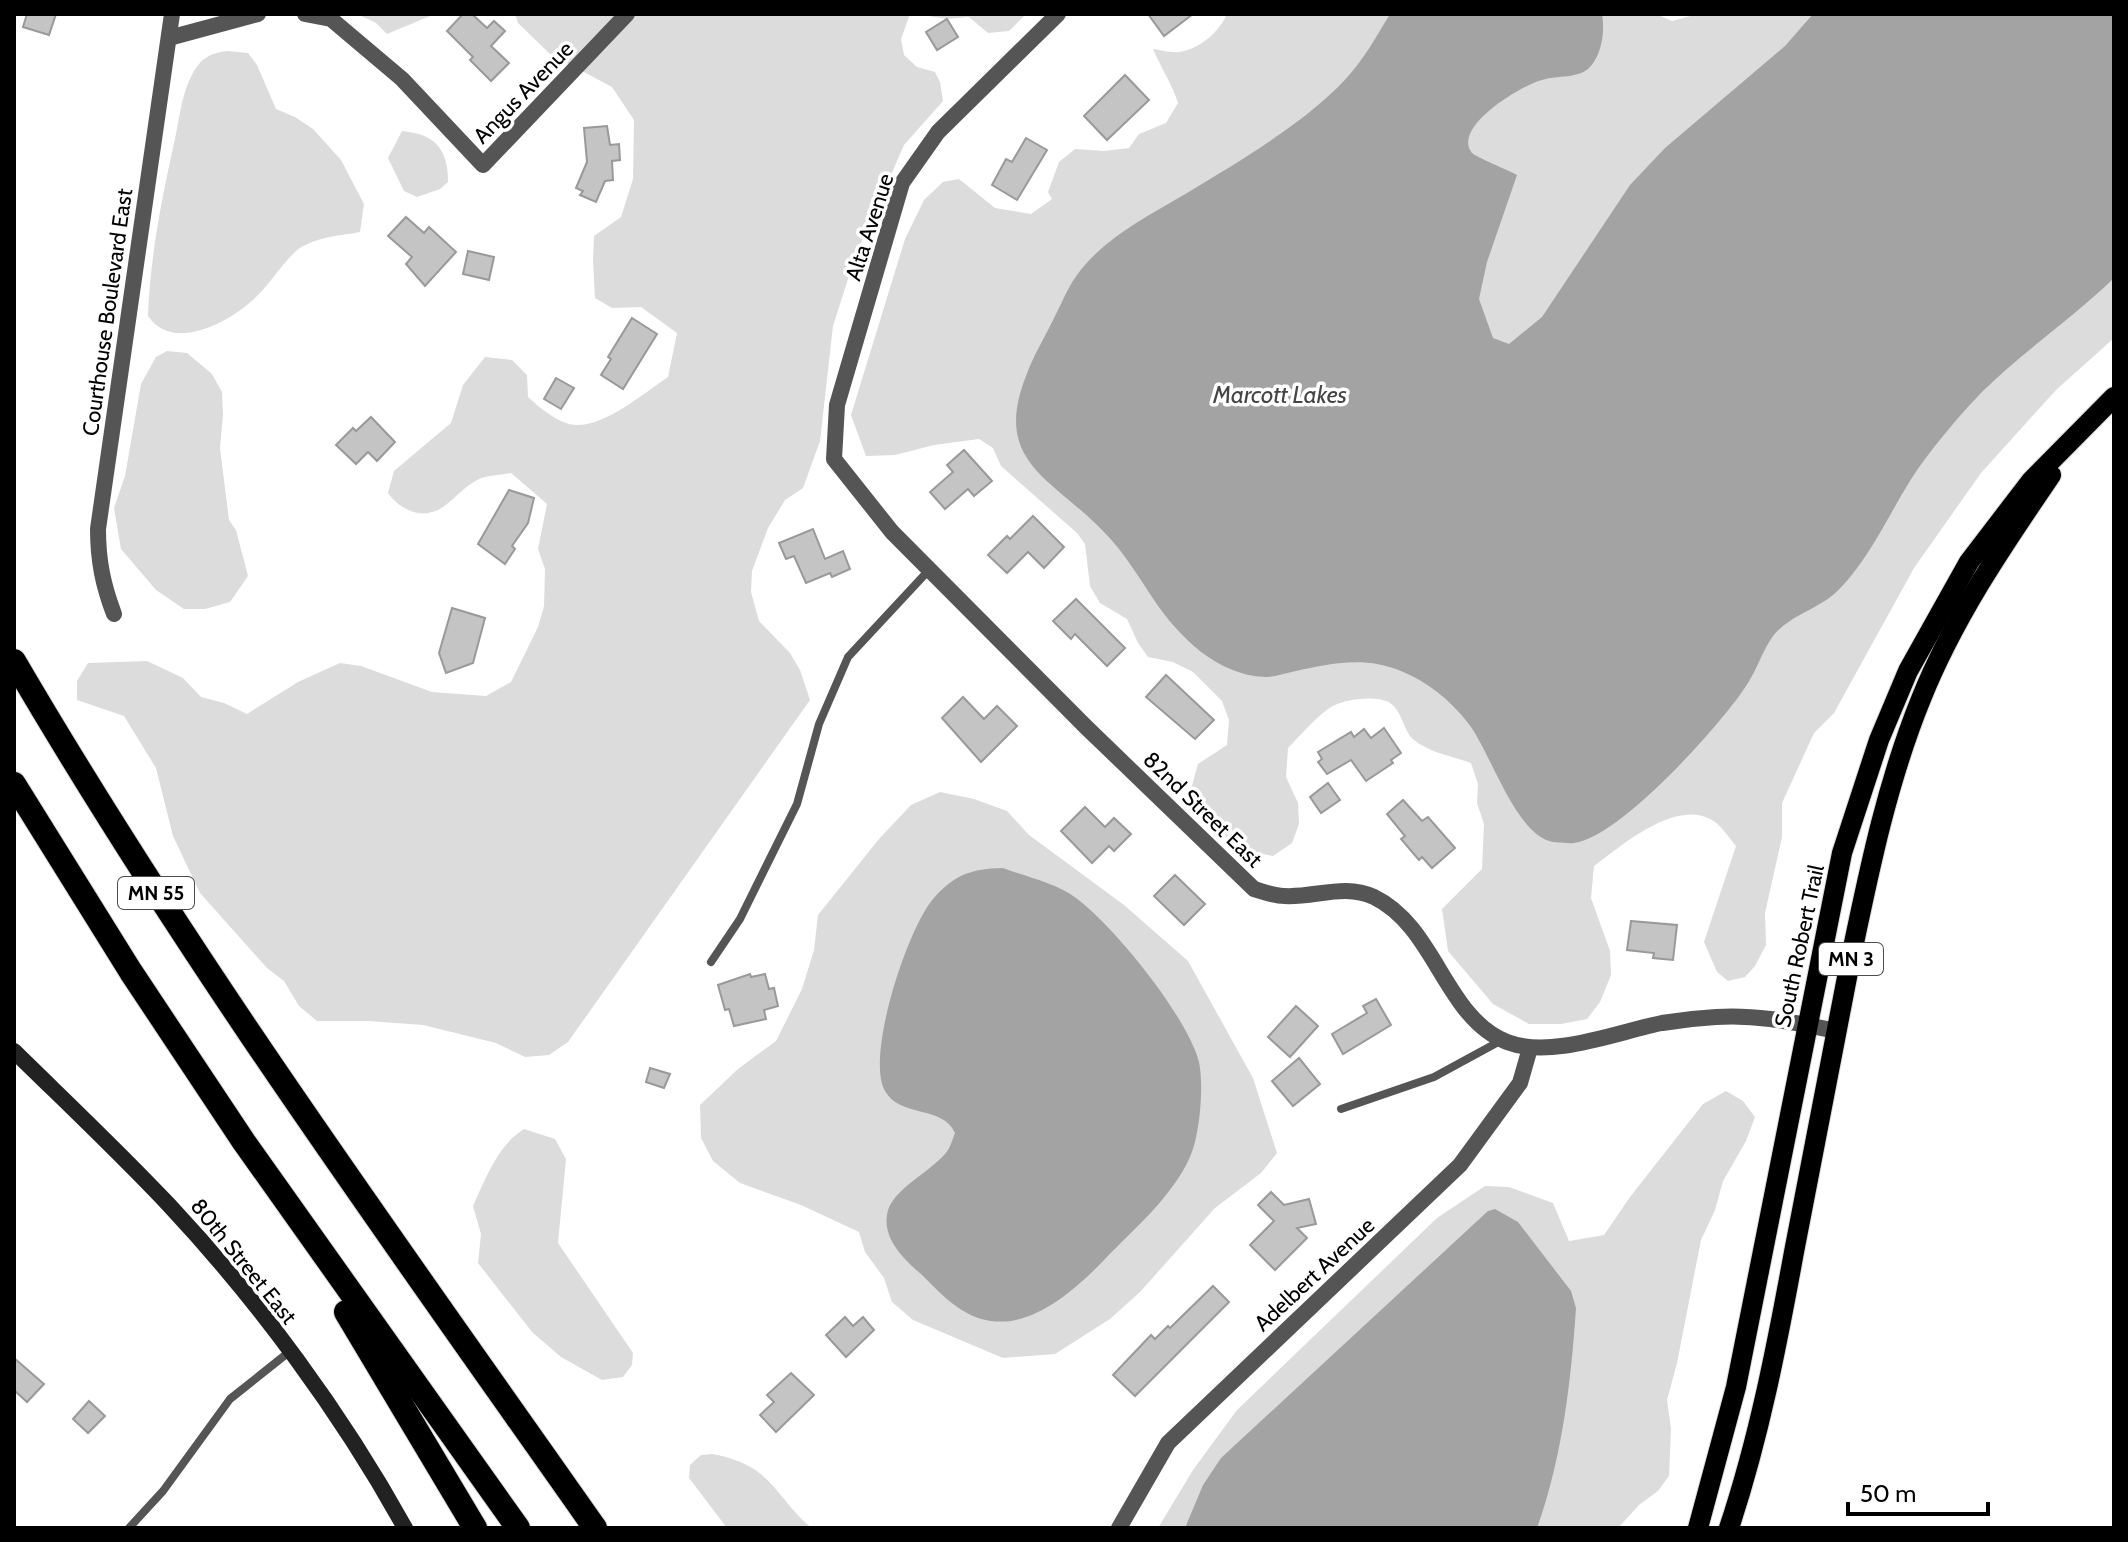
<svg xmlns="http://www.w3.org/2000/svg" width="2128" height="1542" font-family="Cabin,sans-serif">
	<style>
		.green { fill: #dcdcdc }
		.water { fill: #a3a3a3 }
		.building { fill: #c4c4c4; stroke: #999; stroke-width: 2 }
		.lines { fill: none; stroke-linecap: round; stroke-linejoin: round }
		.primary-casing { stroke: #dbdbdb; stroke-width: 22 }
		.highway-casing { stroke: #dbdbdb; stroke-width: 26 }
		.lane { stroke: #555; stroke-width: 8 }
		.street { stroke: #555; stroke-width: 16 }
		.secondary { stroke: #222; stroke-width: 16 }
		.primary { stroke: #000; stroke-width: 20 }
		.highway { stroke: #000; stroke-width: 24 }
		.labels { text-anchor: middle; stroke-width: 7; stroke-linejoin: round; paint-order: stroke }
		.shield { fill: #fff; stroke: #4c4c4c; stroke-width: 2 }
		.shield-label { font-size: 20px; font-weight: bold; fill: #000 }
		.street-label { font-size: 22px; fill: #000; stroke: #fff }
		.water-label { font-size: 24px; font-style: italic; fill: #444; stroke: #fff }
	</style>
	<rect width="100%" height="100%" fill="#fff"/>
	<g class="green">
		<polygon points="357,14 435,14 387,34 376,23"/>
		<path d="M 515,14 L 910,14 L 901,39 L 904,55 L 917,67 L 935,72 L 940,82 L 943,101 L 904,145 L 855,257 L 833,326 L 820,441 L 803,488 L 785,500 L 768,528 L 752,571 L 751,592 L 759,621 L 790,653 L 800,670 L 810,700 L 568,1042 L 549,1055 L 525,1057 L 496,1043 L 423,1025 L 368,1021 L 317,1021 L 299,1006 L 284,981 L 267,968 L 200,893 L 173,836 L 156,768 L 124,716 L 77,700 L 77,681 L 88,663 L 147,661 L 183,678 L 201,697 L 224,703 L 247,714 L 298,682 L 340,663 L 361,666 L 432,692 L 486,696 L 511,682 L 538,627 L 544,606 L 545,569 L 538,549 L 547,504 L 511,473 C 501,475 488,475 479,479 C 463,487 456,498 443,507 C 423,521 400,510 388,493 L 394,471 L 451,423 L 463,385 L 485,357 L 512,360 L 527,375 L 528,397 C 539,407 554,420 569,424 C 599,432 644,393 668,377 L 677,333 L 641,307 L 612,308 L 595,298 L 593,260 L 594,236 L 621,217 L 633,179 L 634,120 L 612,87 L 550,54 L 518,23 Z"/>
		<polygon points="916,14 1026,14 1009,31 988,33 969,17 947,19"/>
		<path d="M 1227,14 L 1656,14 L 1672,21 L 1698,14 L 2114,14 L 2114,338 L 2056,390 L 1981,473 L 1914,568 L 1834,713 L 1814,733 L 1782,803 L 1782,837 L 1765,913 L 1766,945 L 1755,966 L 1745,977 L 1728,981 L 1717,972 L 1704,942 L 1736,846 C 1729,838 1720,823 1710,819 C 1674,800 1621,846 1594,866 L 1591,898 L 1610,951 L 1611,975 L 1600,1002 L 1587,1019 L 1561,1024 L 1529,1024 L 1493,1004 L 1448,951 L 1442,909 L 1482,869 L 1484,824 L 1477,803 L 1478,784 L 1471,763 C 1452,756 1430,753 1414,740 C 1403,731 1403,712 1390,703 C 1377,695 1348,699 1335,705 C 1321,711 1300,736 1288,748 L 1286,777 L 1298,803 L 1299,824 L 1292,843 L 1273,856 L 1239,849 L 1200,811 L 1191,789 L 1198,764 L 1227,745 L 1229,720 L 1222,701 L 1193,672 L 1173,662 L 1148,657 L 1138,643 L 1127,619 L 1100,603 L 1090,586 L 1085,544 L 1077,533 L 1001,466 L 993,448 L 979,439 L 934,445 L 895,455 L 866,456 L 851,415 L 905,239 L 924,200 L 943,182 L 959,179 L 995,208 L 1031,214 L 1052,199 L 1048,192 L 1059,162 L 1075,149 L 1104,151 L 1129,148 L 1139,134 L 1166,123 L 1178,103 C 1172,84 1161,68 1153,49 C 1161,50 1171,53 1179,52 C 1200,49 1219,32 1227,14 Z"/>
		<path d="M 227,51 L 248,53 L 257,65 L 276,109 L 295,117 L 313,129 L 341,160 L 364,204 L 360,232 C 339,236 313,237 296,251 C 281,265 270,284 255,298 C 230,322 173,353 148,316 C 150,257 162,197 175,139 C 180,116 182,89 196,68 C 204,56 213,53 227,51 Z"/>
		<path d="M 402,131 C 435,134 448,149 448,182 L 440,189 L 417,197 L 404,191 L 388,158 Z"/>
		<polygon points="167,351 187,353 212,374 222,392 223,415 220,448 229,520 236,530 248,576 230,602 205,609 184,609 156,590 121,549 114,508 125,476 141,384 156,357"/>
		<polygon points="940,792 974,799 1007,811 1029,835 1124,905 1188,961 1253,1078 1277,1153 1261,1173 1215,1208 1140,1292 1110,1319 1055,1354 1003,1358 913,1320 892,1302 884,1278 865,1252 859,1232 801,1205 740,1183 713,1161 701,1138 700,1105 738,1069 776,1041 802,989 814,950 818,915 879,839 911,805"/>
		<polygon points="1726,1091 1743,1101 1755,1117 1746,1141 1723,1181 1715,1210 1701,1240 1677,1363 1667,1400 1671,1429 1669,1476 1658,1491 1639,1505 1618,1528 1158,1528 1193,1470 1237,1410 1437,1218 1485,1186 1509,1187 1553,1203 1569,1241 1604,1235 1630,1197 1703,1104"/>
		<path d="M 524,1129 L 555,1139 L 566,1159 L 558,1243 L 633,1353 L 632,1365 L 623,1377 L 602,1380 L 561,1357 L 532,1332 L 478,1263 L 481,1234 L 473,1206 C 486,1178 497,1146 524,1129 Z"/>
		<path d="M 713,1454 C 728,1457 741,1461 754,1469 C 776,1483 790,1512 812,1528 L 727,1528 L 689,1478 L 690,1465 L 701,1455 Z"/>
	</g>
	<g class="water">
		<path d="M 1390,14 L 1602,14 C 1605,31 1602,54 1590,67 C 1579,79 1557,75 1542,80 C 1522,85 1451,127 1472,153 C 1476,157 1508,170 1517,175 L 1487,262 L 1479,299 L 1493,338 L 1509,344 L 1542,317 L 1630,185 L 1665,148 L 1785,46 L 1813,14 L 2114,14 L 2114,278 C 2073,318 2025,350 1984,390 C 1962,412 1926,455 1910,481 C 1893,508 1879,538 1860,564 C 1850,578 1837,594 1823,602 C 1804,614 1784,620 1771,639 C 1761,654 1756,672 1746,686 C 1721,725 1619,838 1574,843 C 1571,844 1556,842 1553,842 C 1515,835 1491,752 1468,723 C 1450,700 1428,682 1401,671 C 1365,656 1332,663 1296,671 C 1286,673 1275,677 1265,677 C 1217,675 1179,637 1154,600 C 1138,576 1124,552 1103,531 C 1052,478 992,462 1026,376 C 1033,356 1045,337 1054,318 C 1062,303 1069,284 1080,271 C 1108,235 1154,213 1192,190 C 1243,159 1318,115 1355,68 C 1368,52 1379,32 1390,14 Z"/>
		<path d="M 1003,868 C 1027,877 1056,883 1076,898 C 1114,926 1187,1016 1199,1062 C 1204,1085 1200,1135 1190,1157 C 1172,1197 1134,1229 1105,1259 C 1077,1288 1035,1327 991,1321 C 962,1317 942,1295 922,1275 C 905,1260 883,1240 887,1215 C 890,1189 934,1171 948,1150 C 951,1145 953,1138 955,1133 C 943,1105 900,1118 885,1091 C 865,1056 908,928 933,899 C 955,874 971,869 1003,868 Z"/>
		<path d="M 1495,1209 L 1518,1222 L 1571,1291 L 1576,1308 C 1571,1382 1562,1458 1537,1528 L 1185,1528 L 1203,1485 L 1221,1458 L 1488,1211 Z"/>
	</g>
	<g class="building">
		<polygon points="27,14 56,14 49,35 23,27"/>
		<polygon points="463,14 472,14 487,28 494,21 505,31 491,46 509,63 491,81 470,60 473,57 447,31"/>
		<polygon points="1148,14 1193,14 1164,36"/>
		<polygon points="947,19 958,37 937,50 926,32"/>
		<polygon points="1125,75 1149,100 1107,140 1084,116"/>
		<polygon points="607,126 610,145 619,144 620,160 612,161 613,180 605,181 596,202 580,195 583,191 576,188 587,162 584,128"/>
		<polygon points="1026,138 1047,150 1017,200 992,185 1006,159 1012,162"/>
		<polygon points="406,217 424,233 429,227 456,252 425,286 406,264 412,257 388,236"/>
		<polygon points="468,251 494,257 489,280 463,274"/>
		<polygon points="632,318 657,334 623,389 601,375 611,359 608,357"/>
		<polygon points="556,378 574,388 561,409 544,399"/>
		<polygon points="371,417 395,442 377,461 368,452 356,464 336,445 353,428 356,431"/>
		<polygon points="964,450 992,481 974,496 968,489 945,509 930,492 953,472 947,465"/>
		<polygon points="509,490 534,498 528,523 512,546 515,549 505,564 478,544"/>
		<polygon points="1033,516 1064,547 1044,568 1028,552 1007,573 988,555 1007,536 1010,539"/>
		<polygon points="813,529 825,559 843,551 850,569 832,577 830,573 806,583 794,556 786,559 779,543"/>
		<polygon points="1076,599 1125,648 1107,666 1075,634 1071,639 1053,621"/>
		<polygon points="452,608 485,618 473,663 446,673 439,653"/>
		<polygon points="1166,675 1214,720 1195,739 1146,697"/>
		<polygon points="963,697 984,719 997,706 1017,726 981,762 942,718"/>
		<polygon points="1384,728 1401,753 1391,760 1393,763 1366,781 1351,760 1327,774 1318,762 1322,759 1318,752 1351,732 1354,737 1364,729 1371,738"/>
		<polygon points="1328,783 1340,800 1321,813 1310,797"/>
		<polygon points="1403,800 1422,821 1428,817 1455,848 1432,868 1422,857 1419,860 1401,839 1405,836 1387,814"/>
		<polygon points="1085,807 1105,827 1114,818 1131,834 1114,851 1109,846 1092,863 1061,831"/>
		<polygon points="1175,875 1205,904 1184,925 1154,896"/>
		<polygon points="1631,921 1677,925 1673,960 1653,958 1654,953 1627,950"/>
		<polygon points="750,974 751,977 765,974 769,989 774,988 778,1006 764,1010 766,1019 734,1026 729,1009 725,1010 718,985"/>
		<polygon points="1376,999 1391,1025 1343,1054 1332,1034 1367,1013 1363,1006"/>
		<polygon points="1296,1006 1318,1026 1290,1057 1268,1037"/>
		<polygon points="1299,1058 1320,1084 1293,1106 1272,1081"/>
		<polygon points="650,1068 670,1074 664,1088 646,1082"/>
		<polygon points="1271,1192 1284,1205 1309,1199 1316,1224 1297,1228 1307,1238 1275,1270 1250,1245 1274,1221 1258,1205"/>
		<polygon points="1213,1286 1229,1302 1135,1396 1113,1375 1151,1335 1155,1339 1168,1326 1170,1328"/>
		<polygon points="845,1317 853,1326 863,1317 874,1330 846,1357 826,1335"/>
		<polygon points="14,1358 44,1384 27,1402 14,1390"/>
		<polygon points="791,1373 814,1395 776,1432 760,1415 774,1402 767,1395"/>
		<polygon points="89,1401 105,1416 88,1433 73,1419"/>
	</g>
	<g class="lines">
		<g class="primary-casing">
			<g id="primary">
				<polyline points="1698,1528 1736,1387 1842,853 1879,740 1908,671 1969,562 2031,481 2114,397"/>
				<path d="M 1729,1528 C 1759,1438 1777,1345 1794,1252 C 1812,1157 1830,1062 1849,967 C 1868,876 1886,785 1921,699 C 1954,617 2002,547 2051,475"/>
			</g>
		</g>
		<g class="highway-casing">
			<g id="highway">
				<path d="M 14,661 C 190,962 395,1243 595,1528"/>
				<polyline points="14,784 131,972 244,1142 518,1528"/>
				<polyline points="346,1312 475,1528"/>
			</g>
		</g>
		<g class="lane">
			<polyline points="711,962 740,919 797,804 819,724 848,657 929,570"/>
			<polyline points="1341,1109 1434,1077 1502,1040"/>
			<polyline points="129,1528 163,1491 230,1399 289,1352"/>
		</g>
		<g class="street">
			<polyline points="305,14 331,19 402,79 483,165 627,14"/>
			<path d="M 1058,14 L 938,132 L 902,183 L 837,405 L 834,459 L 892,532 L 1086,727 L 1254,889 C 1264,892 1274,896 1284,896 C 1315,898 1344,883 1374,897 C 1436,927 1445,1018 1507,1042 C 1551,1059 1617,1032 1662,1023 C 1680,1020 1698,1018 1716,1017 C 1757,1014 1796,1023 1837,1031"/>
			<polyline points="169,38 258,14"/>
			<path d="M 114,614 C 103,585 98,561 98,529 L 172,14"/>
			<polyline points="1119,1528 1168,1443 1460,1165 1520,1083 1530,1048"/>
		</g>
		<path class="secondary" d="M 14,1051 C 66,1102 119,1152 169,1205 C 258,1300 342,1414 405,1528"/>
		<use href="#primary" class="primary"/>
		<use href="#highway" class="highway"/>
	</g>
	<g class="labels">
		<g class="shield">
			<rect x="118" y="877" width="76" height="32" rx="6"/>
			<rect x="1819" y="943" width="64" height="32" rx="6"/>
		</g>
		<g class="shield-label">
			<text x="156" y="900">MN 55</text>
			<text x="1851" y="966">MN 3</text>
		</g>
		<g class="street-label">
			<text transform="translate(523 92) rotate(-46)" y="8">Angus Avenue</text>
			<text transform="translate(869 227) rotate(-72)" y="8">Alta Avenue</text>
			<text transform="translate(107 312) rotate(-82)" y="8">Courthouse Boulevard East</text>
			<text transform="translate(1203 809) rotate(44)" y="8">82nd Street East</text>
			<text transform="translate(1799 946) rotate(-78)" y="8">South Robert Trail</text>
			<text transform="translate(244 1261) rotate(51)" y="8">80th Street East</text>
			<text transform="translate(1314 1274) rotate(-43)" y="8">Adelbert Avenue</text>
		</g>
		<g class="water-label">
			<text x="1280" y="403">Marcott Lakes</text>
		</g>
	</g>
	<rect width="2128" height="1542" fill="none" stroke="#000000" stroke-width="32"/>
	<path d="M1848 1502v12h140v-12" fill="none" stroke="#000000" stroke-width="4"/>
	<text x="1860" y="1502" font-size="24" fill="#000000" stroke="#ffffff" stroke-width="6" paint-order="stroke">50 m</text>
</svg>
